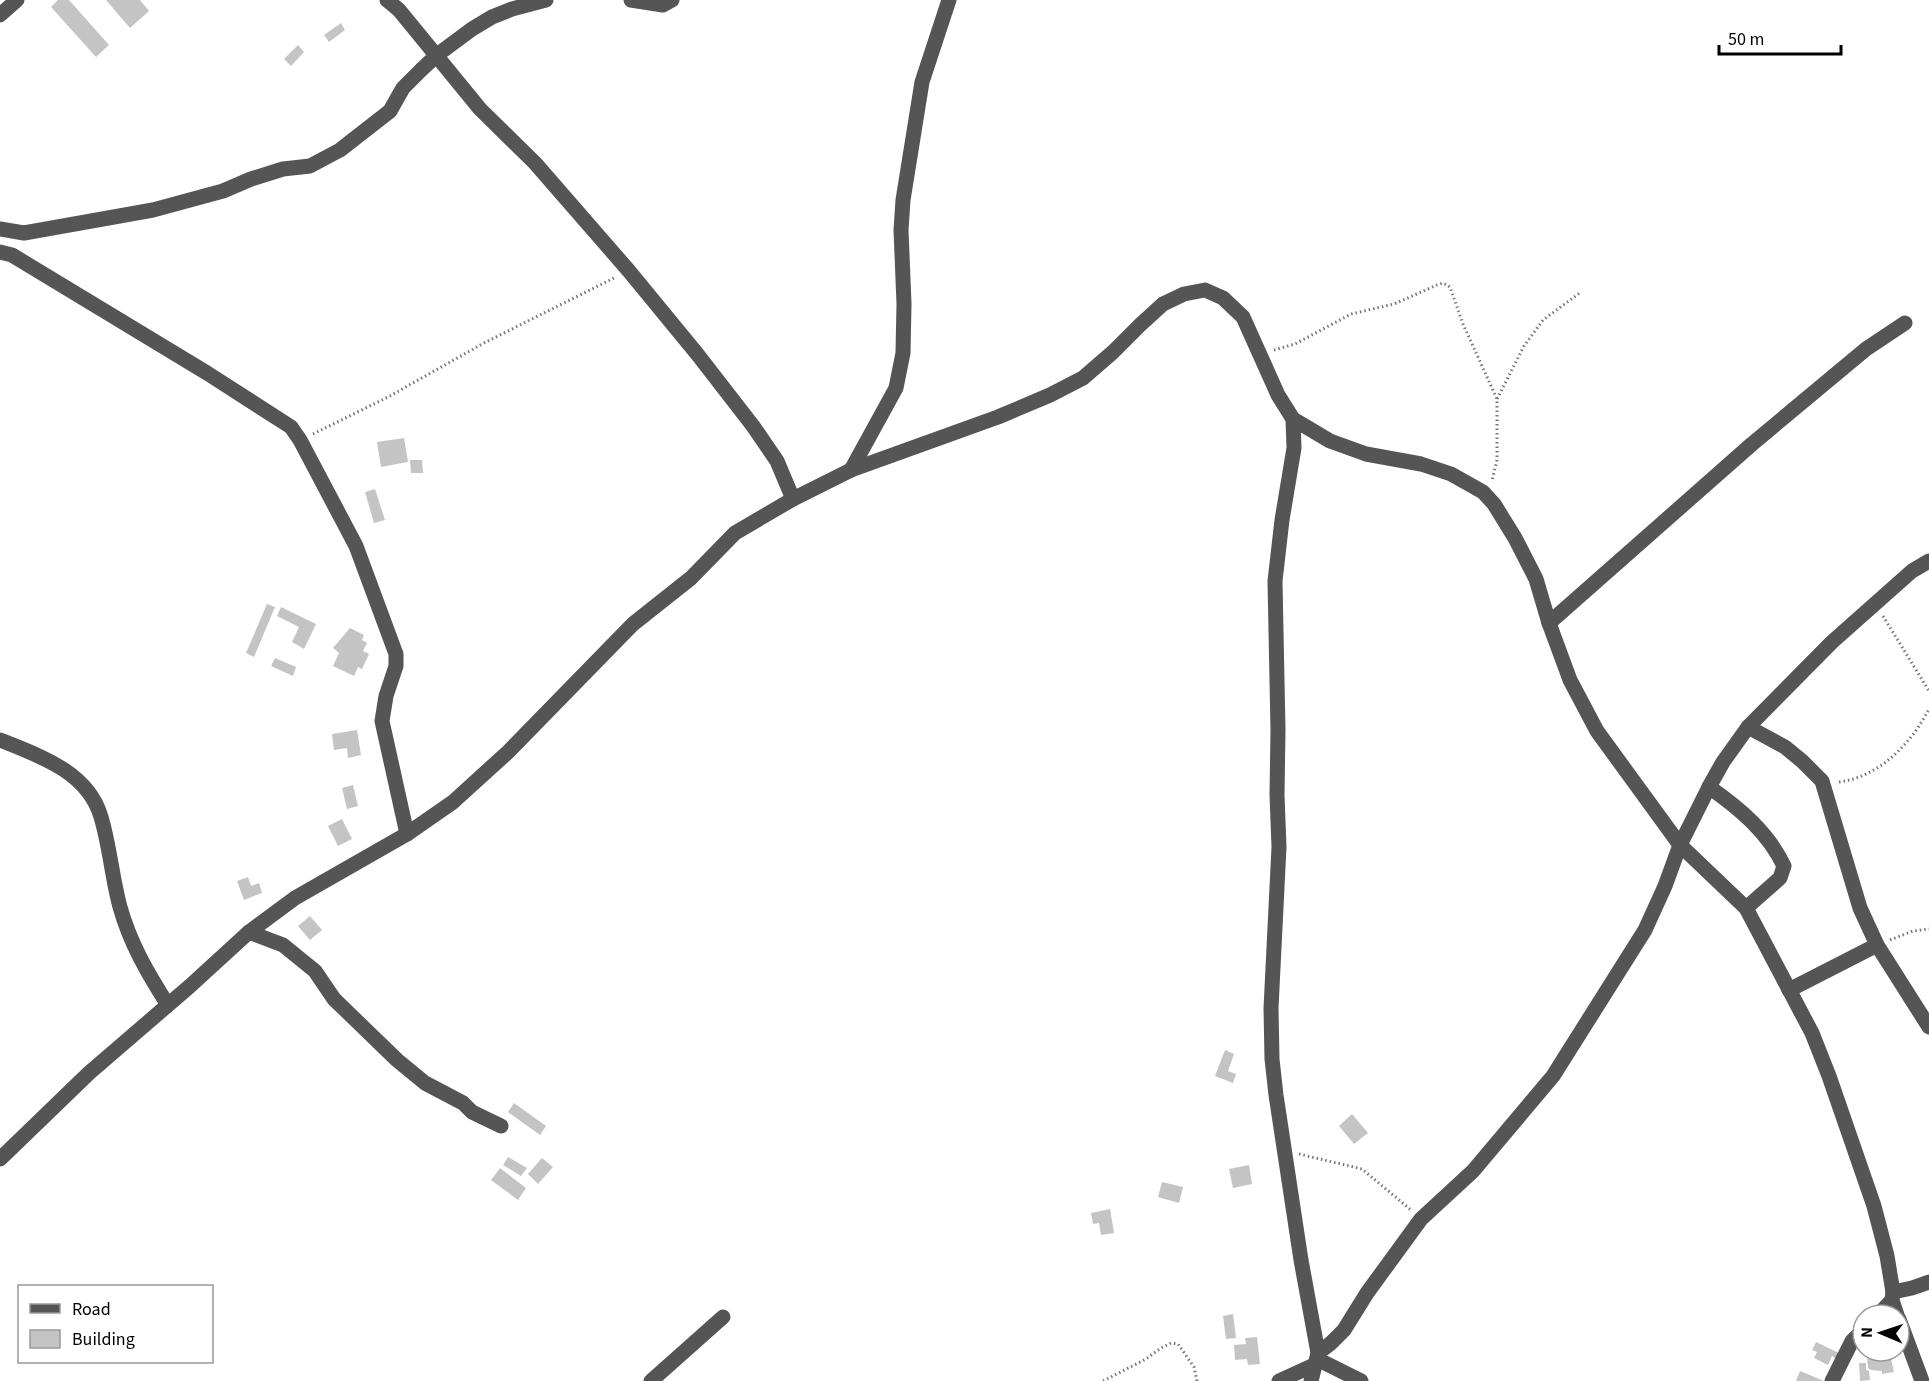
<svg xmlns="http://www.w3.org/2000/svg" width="1929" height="1381" font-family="'Source Sans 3',sans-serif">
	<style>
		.building { fill: #c4c4c4 }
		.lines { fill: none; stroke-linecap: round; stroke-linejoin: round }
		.path { stroke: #777; stroke-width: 3; stroke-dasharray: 1.5 3; stroke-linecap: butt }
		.minor { stroke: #555; stroke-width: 15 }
	</style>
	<rect width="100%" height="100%" fill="#fff"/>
	<g class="building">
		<polygon points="58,0 69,0 109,45 96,57 51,7"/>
		<polygon points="106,0 140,0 149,11 130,28"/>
		<polygon points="341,23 345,30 329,42 324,35"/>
		<polygon points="298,45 304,52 291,66 284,59"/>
		<polygon points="404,438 408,462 381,467 377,442"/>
		<polygon points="410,460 422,460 423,473 411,473"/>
		<polygon points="375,489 385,520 374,523 365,492"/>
		<polygon points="267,604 275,607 254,657 246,653"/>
		<polygon points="281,607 316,624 304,649 292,642 299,627 277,616"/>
		<polygon points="350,628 364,635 362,640 367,643 363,651 369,654 362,669 358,667 354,676 333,666 339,653 333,648"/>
		<polygon points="275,658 296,667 293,676 271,666"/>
		<polygon points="357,730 361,755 348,758 347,748 334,750 332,734"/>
		<polygon points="353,785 358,806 347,809 342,788"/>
		<polygon points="342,819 352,839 338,846 328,826"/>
		<polygon points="248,877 251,886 259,883 262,893 244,900 237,881"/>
		<polygon points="310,916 322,930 310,940 298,926"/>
		<polygon points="1225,1050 1234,1054 1228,1071 1236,1074 1233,1083 1215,1076"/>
		<polygon points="514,1103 546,1126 540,1135 508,1112"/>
		<polygon points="1352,1114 1368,1133 1354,1144 1339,1126"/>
		<polygon points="508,1157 527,1168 521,1176 503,1165"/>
		<polygon points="542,1158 553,1167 538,1184 528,1174"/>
		<polygon points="1249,1165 1252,1184 1233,1188 1229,1169"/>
		<polygon points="500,1168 526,1188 518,1200 491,1180"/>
		<polygon points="1162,1182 1183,1187 1179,1203 1158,1197"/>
		<polygon points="1110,1209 1114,1233 1101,1235 1099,1223 1093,1224 1091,1213"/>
		<polygon points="1233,1314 1236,1338 1226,1339 1223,1316"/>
		<polygon points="1257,1337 1260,1364 1248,1365 1247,1359 1235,1360 1234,1345 1246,1344 1245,1338"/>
		<polygon points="1816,1342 1839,1353 1836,1359 1832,1356 1828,1365 1814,1358 1817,1352 1812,1350"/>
		<polygon points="1890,1354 1894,1372 1882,1374 1882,1371 1871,1370 1868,1368 1867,1355"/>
		<polygon points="1859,1363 1866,1363 1866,1370 1869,1371 1870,1380 1860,1381"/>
		<polygon points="1800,1371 1824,1381 1796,1381"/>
	</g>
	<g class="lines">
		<g class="path">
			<polyline points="1274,350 1295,344 1351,314 1394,304 1437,285 1443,283 1450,287 1463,324 1497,399 1497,460 1492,481"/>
			<polyline points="1497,399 1524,346 1543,320 1581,292"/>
			<polyline points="313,434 388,397 484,343 616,277"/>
			<polyline points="1883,616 1929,691"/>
			<path d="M 1839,782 C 1879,777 1911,744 1929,709"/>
			<polyline points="1890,940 1913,931 1929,929"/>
			<polyline points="1299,1154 1362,1169 1411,1210"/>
			<polyline points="1103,1381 1146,1359 1161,1348 1171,1343 1178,1344 1194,1367 1197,1381"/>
		</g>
		<g class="minor">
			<polyline points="387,0 399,10 480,109 535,163 629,271 698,355 753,426 777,461 793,499"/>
			<polyline points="631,0 663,5 672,0"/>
			<polyline points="0,15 17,0"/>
			<polyline points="0,229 24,233 153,210 223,191 251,179 283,169 310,166 340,150 390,111 403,88 421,70 437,55 472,29 492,17 512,9 546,0"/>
			<polyline points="0,252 12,255 207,373 291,427 300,440 356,546 396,654 396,666 386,696 382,721 407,834"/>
			<polyline points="1293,419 1294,448 1282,520 1275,581 1278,730 1277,795 1279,847 1271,1008 1272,1059 1276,1095 1301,1260 1318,1353"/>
			<polyline points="851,470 896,388 903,353 904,304 901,230 903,200 922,82 949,0"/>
			<polyline points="1549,623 1752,444 1866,349 1905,323"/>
			<polyline points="1748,727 1785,747 1802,761 1822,781 1860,908 1877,945 1929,1027"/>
			<path d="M 0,740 C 40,756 88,772 101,817 C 110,847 112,878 120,907 C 130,943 148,974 168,1005"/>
			<path d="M 1709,787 C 1739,808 1768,832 1784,866 L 1780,878 L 1746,908"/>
			<polyline points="249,932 283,945 315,971 334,999 397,1060 425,1083 463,1103 472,1112 501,1126"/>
			<polyline points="1789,990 1877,945"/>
			<polyline points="0,1159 89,1073 190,986 249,932 295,898 407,834 453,802 508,752 633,624 691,578 735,533 793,499 851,470 998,417 1050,395 1083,378 1113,352 1140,325 1163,304 1184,294 1205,290 1223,298 1243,317 1278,395 1293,419 1330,441 1366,454 1421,464 1451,474 1483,492 1494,504 1515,538 1536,579 1549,623 1570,680 1597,731 1680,845 1746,908 1812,1033 1829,1076 1874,1206 1887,1256 1893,1292 1892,1300 1897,1315"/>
			<polyline points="1893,1292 1912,1288 1929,1282"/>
			<polyline points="1878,1315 1892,1300"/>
			<polyline points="1899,1319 1922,1381"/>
			<polyline points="1317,1359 1361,1381"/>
			<polyline points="651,1381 723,1317"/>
			<polyline points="1279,1381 1314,1365"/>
			<polyline points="1311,1381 1318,1353 1331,1343 1344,1330 1367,1293 1421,1219 1473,1171 1553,1076 1645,930 1665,886 1680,845 1709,787 1723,762 1748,727 1832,642 1912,571 1929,561"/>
			<polyline points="1832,1381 1852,1341 1863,1330"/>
		</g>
	</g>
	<rect x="18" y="1285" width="195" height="78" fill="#ffffff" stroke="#999999" stroke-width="1.5"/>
	<rect x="30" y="1304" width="30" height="9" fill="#555555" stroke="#999999" stroke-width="1.5"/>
	<text x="72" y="1315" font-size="18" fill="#000000">Road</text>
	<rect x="30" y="1330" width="30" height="18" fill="#c4c4c4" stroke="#999999" stroke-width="1.5"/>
	<text x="72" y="1345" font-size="18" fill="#000000">Building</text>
	<g transform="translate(1881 1333) rotate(272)"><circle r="28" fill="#ffffff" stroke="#999999" stroke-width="1.5"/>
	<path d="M0-4.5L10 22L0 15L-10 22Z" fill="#000000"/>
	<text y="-9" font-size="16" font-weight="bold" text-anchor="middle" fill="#000000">N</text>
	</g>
	<path d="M1719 45v9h122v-9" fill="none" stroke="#000000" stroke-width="3"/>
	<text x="1728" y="45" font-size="18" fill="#000000" stroke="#ffffff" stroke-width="4.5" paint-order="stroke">50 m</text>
</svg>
